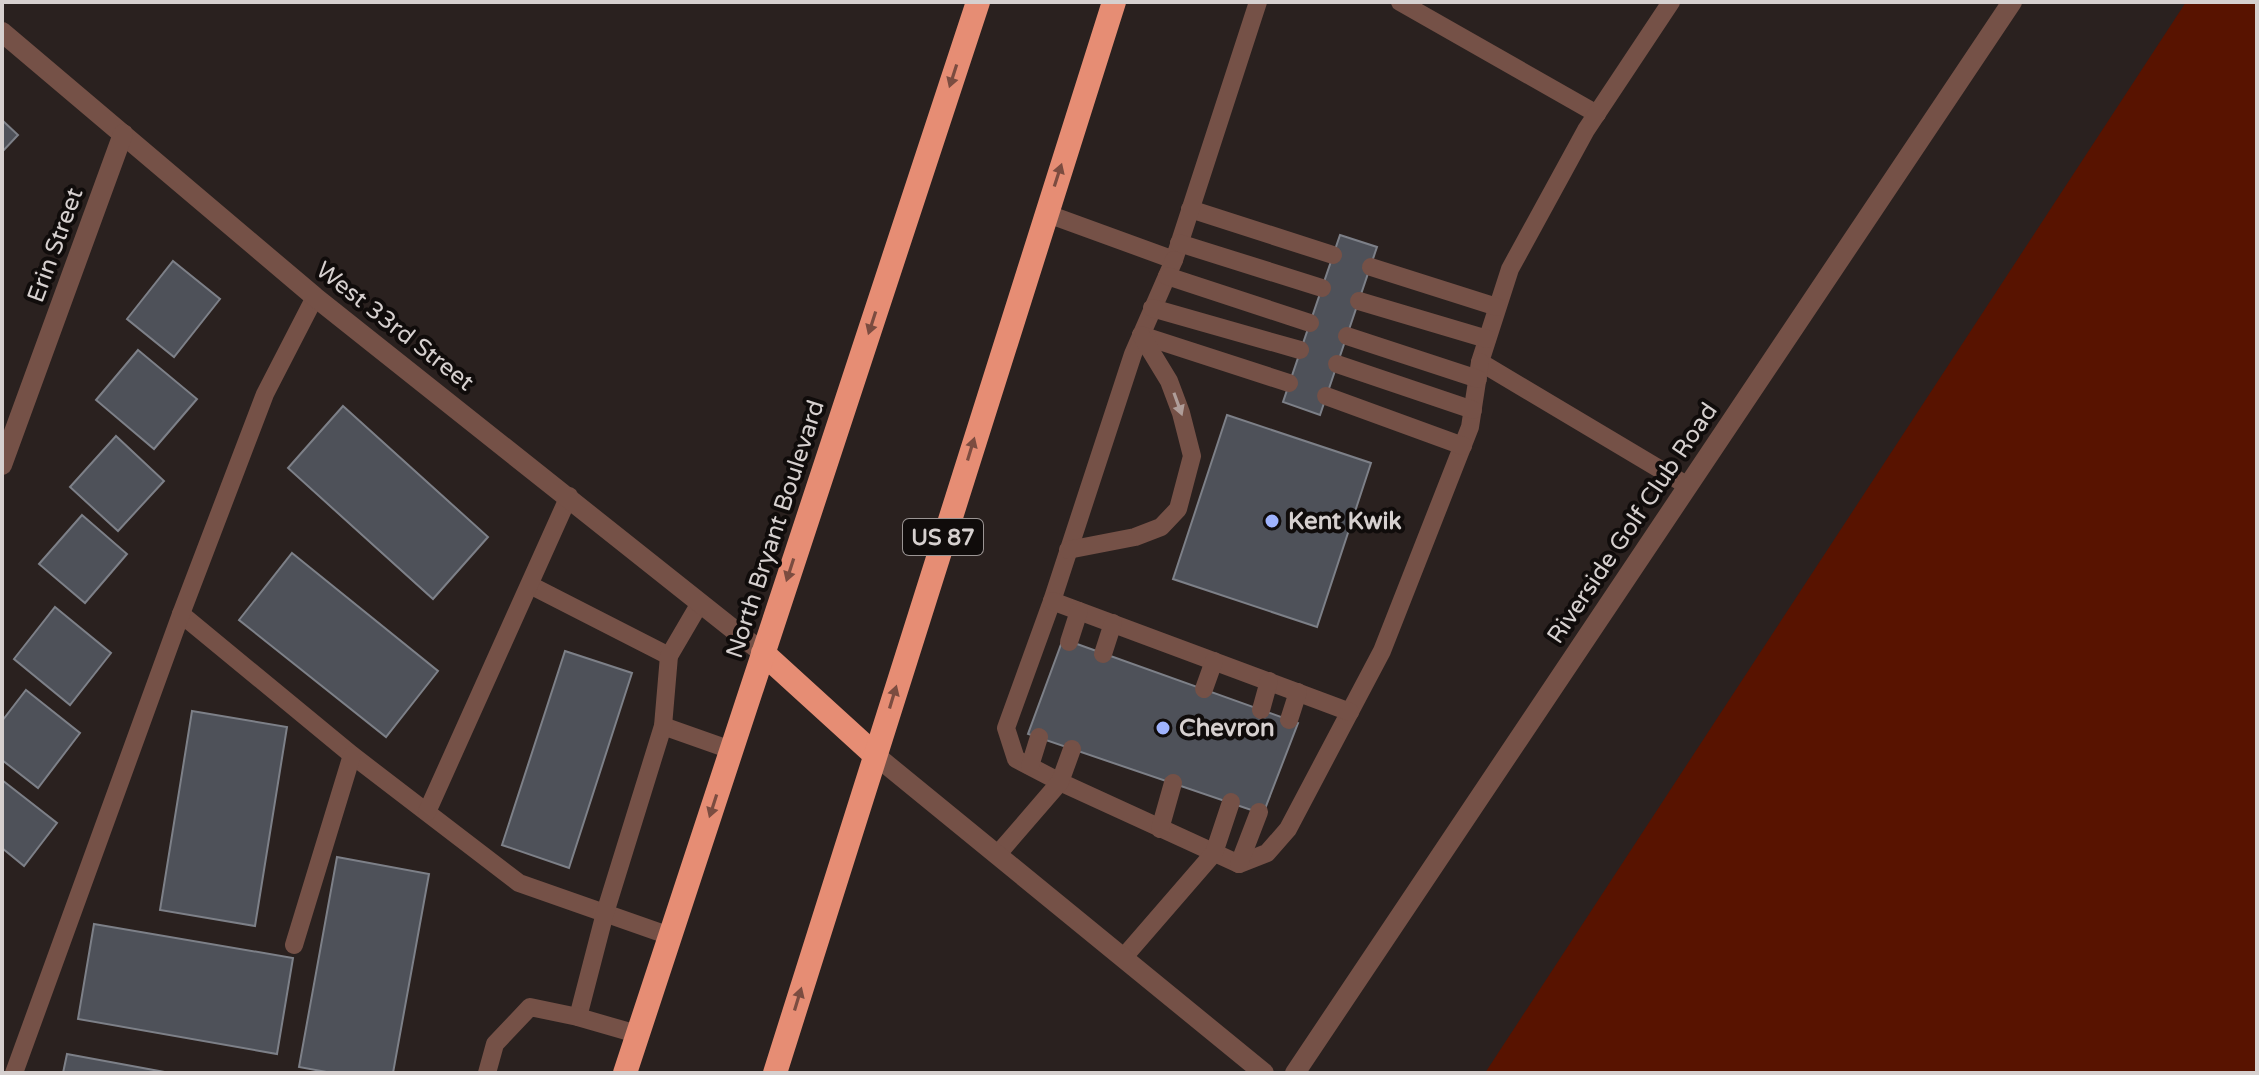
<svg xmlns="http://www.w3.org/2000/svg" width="2259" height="1075" font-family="'Varela Round',sans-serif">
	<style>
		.green { fill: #581300 }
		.building { fill: #4e5159; stroke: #7d8088; stroke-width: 2 }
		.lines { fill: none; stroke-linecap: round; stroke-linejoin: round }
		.lane { stroke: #755147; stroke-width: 18 }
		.street { stroke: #755147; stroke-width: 20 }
		.highway { stroke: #e68d74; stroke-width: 24 }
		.oneway { fill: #7b4c40 }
		.oneway2 { fill: #af9d99 }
		.poi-dot { fill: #9fb3fd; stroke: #100c0b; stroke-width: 3 }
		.labels { text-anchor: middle; stroke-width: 8; stroke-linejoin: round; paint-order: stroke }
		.shield { fill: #100c0b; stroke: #9b9594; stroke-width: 2 }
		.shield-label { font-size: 22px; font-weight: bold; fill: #d6d0cf }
		.street-label { font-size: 24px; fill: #d6d0cf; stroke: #100c0b }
		.poi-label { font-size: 24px; font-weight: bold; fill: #d6d0cf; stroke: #100c0b; text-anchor: start }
	</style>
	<rect width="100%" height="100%" fill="#2a211f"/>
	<polygon class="green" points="2186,2 2257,2 2257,1073 1485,1073"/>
	<g class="building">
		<polygon points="2,120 18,135 2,152"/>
		<polygon points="1340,235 1377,247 1320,415 1283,402"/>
		<polygon points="173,261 220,299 174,357 127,319"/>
		<polygon points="138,350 197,399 154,449 96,400"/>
		<polygon points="343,406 488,537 433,599 288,468"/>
		<polygon points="1227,415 1371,463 1317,627 1173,579"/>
		<polygon points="116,436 164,481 118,531 70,487"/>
		<polygon points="82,515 127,554 85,603 39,564"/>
		<polygon points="292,553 438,671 386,737 239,620"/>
		<polygon points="55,607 111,653 70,705 14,659"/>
		<polygon points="1063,639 1298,723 1263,814 1028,734"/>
		<polygon points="565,651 632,673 569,868 502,845"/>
		<polygon points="26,690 80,733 38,788 2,760 2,721"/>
		<polygon points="192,711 287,727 255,926 160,910"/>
		<polygon points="2,780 57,823 24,866 2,848"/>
		<polygon points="337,857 429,874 393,1073 332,1073 299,1067"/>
		<polygon points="94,924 293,958 277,1054 78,1019"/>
		<polygon points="67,1054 170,1073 63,1073"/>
	</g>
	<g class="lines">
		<g class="lane">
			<polyline points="1400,2 1597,114"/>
			<polyline points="1671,2 1586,130 1510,269 1480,362 1688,486"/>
			<polyline points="1190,209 1333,255"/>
			<polyline points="1045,213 1174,260 1258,2"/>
			<polyline points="1179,243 1322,288"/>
			<polyline points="1174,260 1133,354 1052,601 1006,728 1016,759 1060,782 1239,864 1267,853 1288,829 1382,651 1470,427 1480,362"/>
			<polyline points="1371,267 1497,307"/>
			<polyline points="1167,276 1310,323"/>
			<polyline points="1359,301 1487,339"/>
			<polyline points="1152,308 1300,350"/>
			<polyline points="1141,335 1289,383"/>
			<polyline points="1347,336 1478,379"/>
			<polyline points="1337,364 1473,410"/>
			<polyline points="1326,396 1463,446"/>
			<polyline points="1068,550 1135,537 1161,527 1178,509 1192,456 1181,413 1169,381 1141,335"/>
			<polyline points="530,585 669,656"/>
			<polyline points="1052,601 1350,712"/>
			<polyline points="181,614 352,755 519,883 670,936"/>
			<polyline points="1069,642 1079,611"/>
			<polyline points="1103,654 1113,623"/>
			<polyline points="1204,689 1214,661"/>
			<polyline points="1261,710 1269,681"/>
			<polyline points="1289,720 1298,692"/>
			<polyline points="663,726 731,750"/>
			<polyline points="1030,766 1039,737"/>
			<polyline points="427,812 569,496"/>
			<polyline points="1160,829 1173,783"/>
			<polyline points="997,855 1060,782 1072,749"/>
			<polyline points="1239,864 1259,812"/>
			<polyline points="294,945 352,755"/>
			<polyline points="1123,958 1214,853 1231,802"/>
			<polyline points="578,1017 605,913 663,726 669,656 700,603"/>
			<polyline points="14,1073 181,614 265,394 315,297"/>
			<polyline points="487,1073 495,1044 530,1007 578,1017 637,1034"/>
		</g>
		<g class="street">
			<polyline points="2,32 315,297 763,653"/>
			<polyline points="2,465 123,134"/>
			<polyline points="875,755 1264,1073"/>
			<polyline points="1295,1073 2012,2"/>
		</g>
		<g class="highway">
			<polyline points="763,653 875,755"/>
			<polyline points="625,1073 978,2"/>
			<polyline points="775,1073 1114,2"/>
		</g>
	</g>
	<defs><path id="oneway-solid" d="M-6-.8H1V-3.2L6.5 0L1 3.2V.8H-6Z" transform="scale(2)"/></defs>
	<g class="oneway">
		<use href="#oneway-solid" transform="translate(953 76) rotate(108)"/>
		<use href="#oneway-solid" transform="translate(1058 175) rotate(-72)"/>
		<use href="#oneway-solid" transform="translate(872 323) rotate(108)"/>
		<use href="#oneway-solid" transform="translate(971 449) rotate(-73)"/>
		<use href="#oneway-solid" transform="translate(790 570) rotate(108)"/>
		<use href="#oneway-solid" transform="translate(893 697) rotate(-73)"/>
		<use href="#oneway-solid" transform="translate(713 806) rotate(108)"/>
		<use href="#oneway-solid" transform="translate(798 999) rotate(-73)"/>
	</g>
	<use class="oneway2" href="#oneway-solid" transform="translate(1178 404) rotate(70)"/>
	<g class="poi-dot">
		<circle cx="1272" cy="521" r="8"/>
		<circle cx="1163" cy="728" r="8"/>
	</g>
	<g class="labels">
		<rect class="shield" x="903" y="519" width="80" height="36" rx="6"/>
		<g class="shield-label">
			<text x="943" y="545">US 87</text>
		</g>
		<g class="street-label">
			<text transform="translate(55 245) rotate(-70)" y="8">Erin Street</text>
			<text transform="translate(395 326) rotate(38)" y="8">West 33rd Street</text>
			<text transform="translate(1632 523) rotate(-56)" y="8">Riverside Golf Club Road</text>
			<text transform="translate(775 529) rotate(-72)" y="8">North Bryant Boulevard</text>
		</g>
		<g class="poi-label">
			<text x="1288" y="529">Kent Kwik</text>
			<text x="1179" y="736">Chevron</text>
		</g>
	</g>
	<rect width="2259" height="1075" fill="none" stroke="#d6d0cf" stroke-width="8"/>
</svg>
